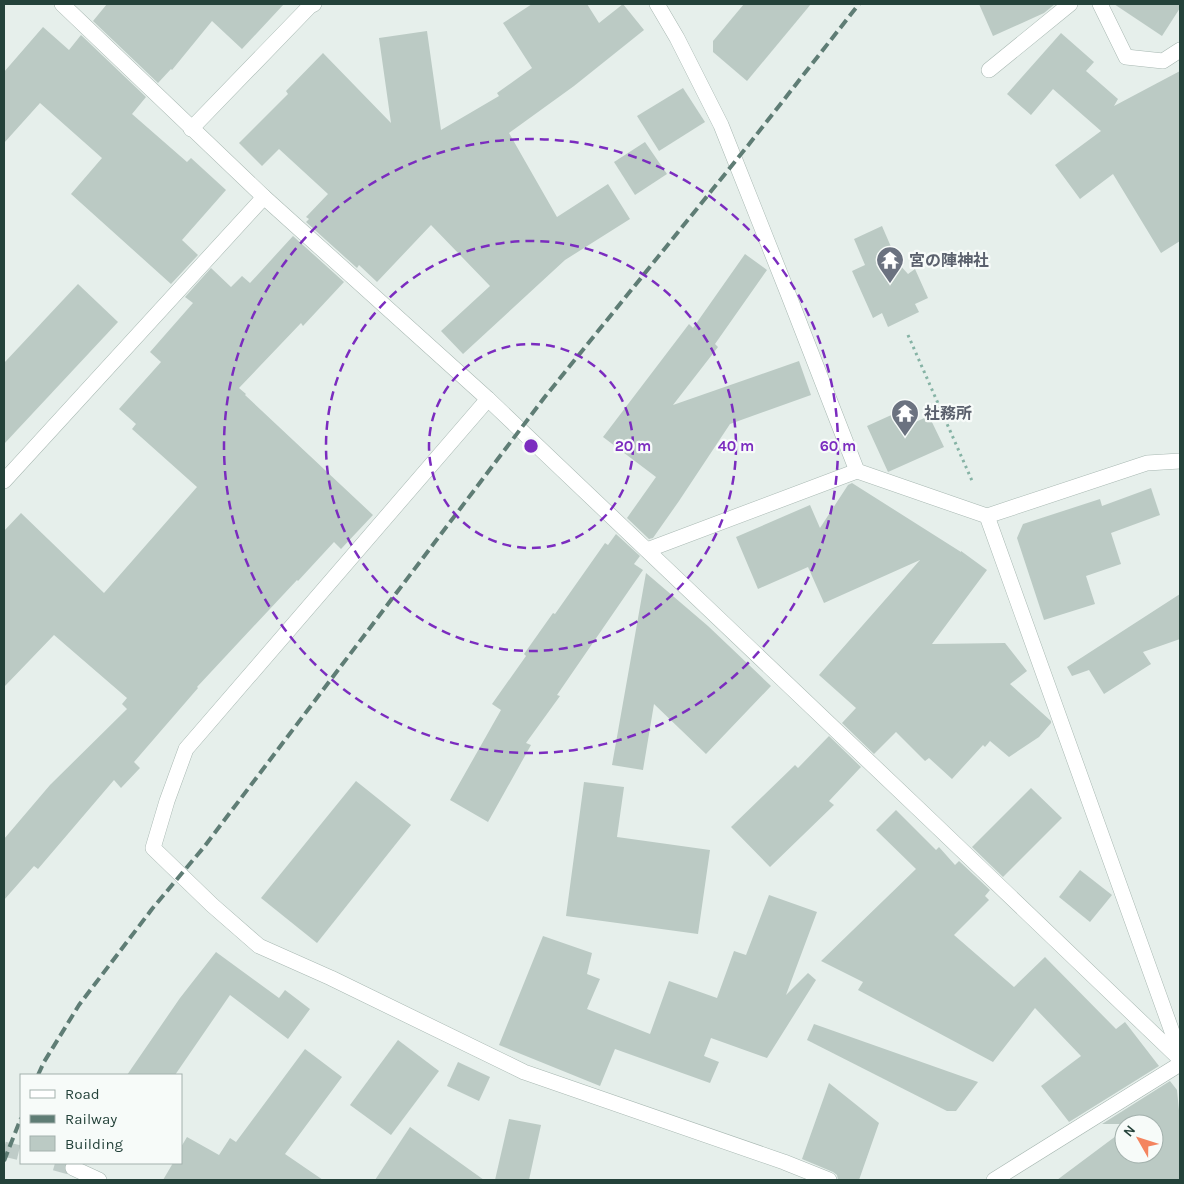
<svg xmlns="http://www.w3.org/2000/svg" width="1184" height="1184" font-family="Karla,'Noto Sans JP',sans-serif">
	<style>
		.building { fill: #bbcac4 }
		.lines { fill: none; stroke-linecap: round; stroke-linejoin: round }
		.minor-tunnel { stroke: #bfccc8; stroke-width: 15; stroke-dasharray: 15 8; stroke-linecap: butt }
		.service-casing { stroke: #a8b8b2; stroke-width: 16 }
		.minor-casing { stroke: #a8b8b2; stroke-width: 16 }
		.path { stroke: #86b3a5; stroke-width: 3; stroke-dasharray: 2.5 4; stroke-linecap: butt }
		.service { stroke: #fff; stroke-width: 15 }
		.minor { stroke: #fff; stroke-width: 15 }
		.rail { stroke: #5f7d75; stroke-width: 4; stroke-dasharray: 10 5; stroke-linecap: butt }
		.ring { fill: none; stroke: #7b2cbf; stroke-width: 2.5; stroke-dasharray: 9 6 }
		.labels { text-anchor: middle; stroke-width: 4.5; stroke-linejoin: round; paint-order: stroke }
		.worship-label { font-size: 16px; font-weight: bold; fill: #5b616d; stroke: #f7fbf9; text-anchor: start }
		.centre { fill: #7b2cbf; stroke: #f7fbf9; stroke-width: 2.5 }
		.ring-label { font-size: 15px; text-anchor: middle; font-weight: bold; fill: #7b2cbf; stroke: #f7fbf9; stroke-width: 4.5; stroke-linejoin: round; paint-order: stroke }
	</style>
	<rect width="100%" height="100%" fill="#e6efeb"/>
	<g class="building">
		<polygon points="107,4 284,4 242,49 212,21 172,70 171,69 158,83 93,21"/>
		<polygon points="532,4 587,4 599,23 623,4 644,30 574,86 509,133 557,217 608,184 630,219 565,260 463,354 441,331 490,286 431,225 377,282 359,265 357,268 306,222 309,219 306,217 328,194 279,149 262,166 239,143 288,94 286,91 323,53 391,123 379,38 427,31 441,130 499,96 497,93 532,68 503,23"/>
		<polygon points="744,4 811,4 747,81 713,52 713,41"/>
		<polygon points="979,4 1055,4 1044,13 993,36"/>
		<polygon points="1114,4 1180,4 1180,8 1162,36"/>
		<polygon points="43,27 69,50 81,35 146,97 132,114 187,162 191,158 226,190 182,240 198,255 171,284 71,194 102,158 40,103 4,143 4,72"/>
		<polygon points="1061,33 1094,62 1086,71 1118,99 1114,106 1180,71 1180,241 1161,253 1113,174 1080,199 1055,165 1101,131 1053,89 1031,115 1007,94"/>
		<polygon points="683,88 705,122 659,151 637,116"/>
		<polygon points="645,142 667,174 635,195 614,162"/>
		<polygon points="882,226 898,263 908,274 915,269 928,298 915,304 919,312 888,327 882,313 873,318 852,271 865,265 854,239"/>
		<polygon points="293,236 344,282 303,326 301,323 239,388 246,394 245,395 373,515 341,549 334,542 298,581 297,580 197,687 198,688 134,762 140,768 121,788 114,780 38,869 34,866 4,900 4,839 50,785 127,709 122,704 127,698 54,635 4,687 4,531 21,513 104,593 197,487 132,429 136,424 119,409 161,362 150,352 193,303 185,297 211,268 231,287 242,276 250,283"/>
		<polygon points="745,254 767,270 715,344 718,347 673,405 799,361 811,395 730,424 679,501 653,538 649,539 627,518 656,477 603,437 689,324 693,328"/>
		<polygon points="78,284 118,322 4,444 4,363"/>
		<polygon points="898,412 904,427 929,416 944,447 888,472 867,426"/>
		<polygon points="852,483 961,552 961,551 987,570 932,644 1005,643 1027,671 1010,684 1051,721 1051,723 1039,737 1009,757 990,741 985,747 983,745 952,779 929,758 925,761 896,732 874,754 842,723 856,708 819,675 920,560 824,603 808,567 758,589 736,537 810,505 820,528 848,485"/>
		<polygon points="1151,488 1160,515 1111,533 1121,564 1086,576 1095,604 1044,620 1017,538 1023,524 1100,499 1102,506"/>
		<polygon points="616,534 640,556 634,564 643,570 557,695 560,696 526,743 531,745 488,822 450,800 501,710 492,704 526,656 524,654 553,613 555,614 605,543 608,545"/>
		<polygon points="646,573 708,626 771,686 706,754 654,704 643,770 612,765"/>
		<polygon points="1180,594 1180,639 1143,652 1151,664 1104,694 1089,670 1072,676 1067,667"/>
		<polygon points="829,736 861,767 829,801 834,805 770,867 731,827 795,765 798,768"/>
		<polygon points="356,781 411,825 317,943 261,898"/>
		<polygon points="584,782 624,787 617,837 710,850 698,934 566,916"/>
		<polygon points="1031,788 1062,818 1003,877 972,847"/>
		<polygon points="896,810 936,850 939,847 955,865 959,861 990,890 985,896 989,900 954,935 1014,987 1045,957 1116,1029 1125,1022 1159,1066 1069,1122 1041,1086 1081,1056 1035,1008 993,1062 858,990 863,982 821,961 916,869 876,830"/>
		<polygon points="1080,870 1112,895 1090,922 1059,897"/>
		<polygon points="769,895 817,912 786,995 808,973 816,980 767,1058 711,1038 704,1056 719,1062 710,1083 615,1049 600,1086 499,1045 543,936 592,953 587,974 600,979 587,1009 650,1034 669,981 717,998 734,951 746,955"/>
		<polygon points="216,952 279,998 285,990 310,1009 288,1039 230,995 175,1075 127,1075 180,998"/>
		<polygon points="814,1024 978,1082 956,1111 947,1111 807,1040"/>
		<polygon points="398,1040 439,1071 391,1135 350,1105"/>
		<polygon points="305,1049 342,1077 285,1154 323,1180 163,1180 173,1163 181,1163 181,1147 187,1137 219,1155 230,1138 236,1142"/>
		<polygon points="458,1062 490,1077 479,1101 447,1086"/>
		<polygon points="1170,1081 1177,1090 1180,1121 1180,1180 1057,1180 1124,1130 1124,1154 1154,1154 1154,1124 1102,1124"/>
		<polygon points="829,1083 879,1123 859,1180 838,1180 837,1175 833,1172 802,1159"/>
		<polygon points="509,1119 541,1125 529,1180 495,1180"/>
		<polygon points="410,1127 484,1180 375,1180"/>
	</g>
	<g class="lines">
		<g class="minor-tunnel">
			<polyline points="4,1149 21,1153"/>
			<polyline points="55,1163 73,1168"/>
		</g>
		<g class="service-casing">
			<polyline id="service" points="989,70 1070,4"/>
		</g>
		<g class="minor-casing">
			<g id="minor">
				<polyline points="62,4 264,197 488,399 924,814 1180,1059"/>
				<polyline points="657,4 677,38 721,125 787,291 857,471"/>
				<polyline points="1100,4 1126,57 1163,61 1180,50"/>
				<polyline points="191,129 310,6 314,4"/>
				<polyline points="488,399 186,749 167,801 153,848 212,905 259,946 331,978 524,1072 784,1162 829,1180"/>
				<polyline points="4,481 264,197"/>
				<polyline points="987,516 1180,1054"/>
				<polyline points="647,550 857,471 987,516 1147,463 1180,461"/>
				<polyline points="73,1168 99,1180"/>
				<polyline points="994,1180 1180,1064"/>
			</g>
		</g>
		<polyline class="path" points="908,335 973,483"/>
		<use href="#service" class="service"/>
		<use href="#minor" class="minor"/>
		<g class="rail">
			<polyline points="38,1075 44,1062 79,1005 152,909 204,847 544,398 746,148 859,4"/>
			<polyline points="4,1161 21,1118"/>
		</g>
	</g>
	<g class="ring">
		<circle cx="531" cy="446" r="102"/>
		<circle cx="531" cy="446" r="205"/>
		<circle cx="531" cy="446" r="307"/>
	</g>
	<defs>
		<g id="temple-pin" transform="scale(1.4375)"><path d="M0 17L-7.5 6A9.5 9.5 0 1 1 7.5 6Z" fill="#6b7280" stroke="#f7fbf9"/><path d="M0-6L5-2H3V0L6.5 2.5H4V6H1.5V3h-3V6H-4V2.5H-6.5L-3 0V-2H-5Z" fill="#fff"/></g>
	</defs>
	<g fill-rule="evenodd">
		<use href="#temple-pin" x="890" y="260"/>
		<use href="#temple-pin" x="905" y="413"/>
	</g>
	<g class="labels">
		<g class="worship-label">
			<text x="909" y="266">宮の陣神社</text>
			<text x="924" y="419">社務所</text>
		</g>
	</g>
	<circle cx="531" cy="446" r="8" class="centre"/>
	<g class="ring-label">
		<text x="633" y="451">20 m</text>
		<text x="736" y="451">40 m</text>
		<text x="838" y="451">60 m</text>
	</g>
	<rect width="1184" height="1184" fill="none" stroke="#24423a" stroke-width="10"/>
	<rect x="20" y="1074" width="162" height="90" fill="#f7fbf9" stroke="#a3b1ad"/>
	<rect x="30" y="1090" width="25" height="8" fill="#ffffff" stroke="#a3b1ad"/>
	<text x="65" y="1099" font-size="15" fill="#24423a">Road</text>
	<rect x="30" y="1115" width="25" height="8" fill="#5f7d75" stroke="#a3b1ad"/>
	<text x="65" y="1124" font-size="15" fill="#24423a">Railway</text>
	<rect x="30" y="1136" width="25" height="15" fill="#bbcac4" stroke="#a3b1ad"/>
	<text x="65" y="1149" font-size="15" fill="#24423a">Building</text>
	<g transform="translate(1139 1139) rotate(309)"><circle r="24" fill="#f7fbf9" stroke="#a3b1ad"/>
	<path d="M0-4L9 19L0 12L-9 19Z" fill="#f4845f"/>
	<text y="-8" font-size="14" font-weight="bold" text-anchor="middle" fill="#24423a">N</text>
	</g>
</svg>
